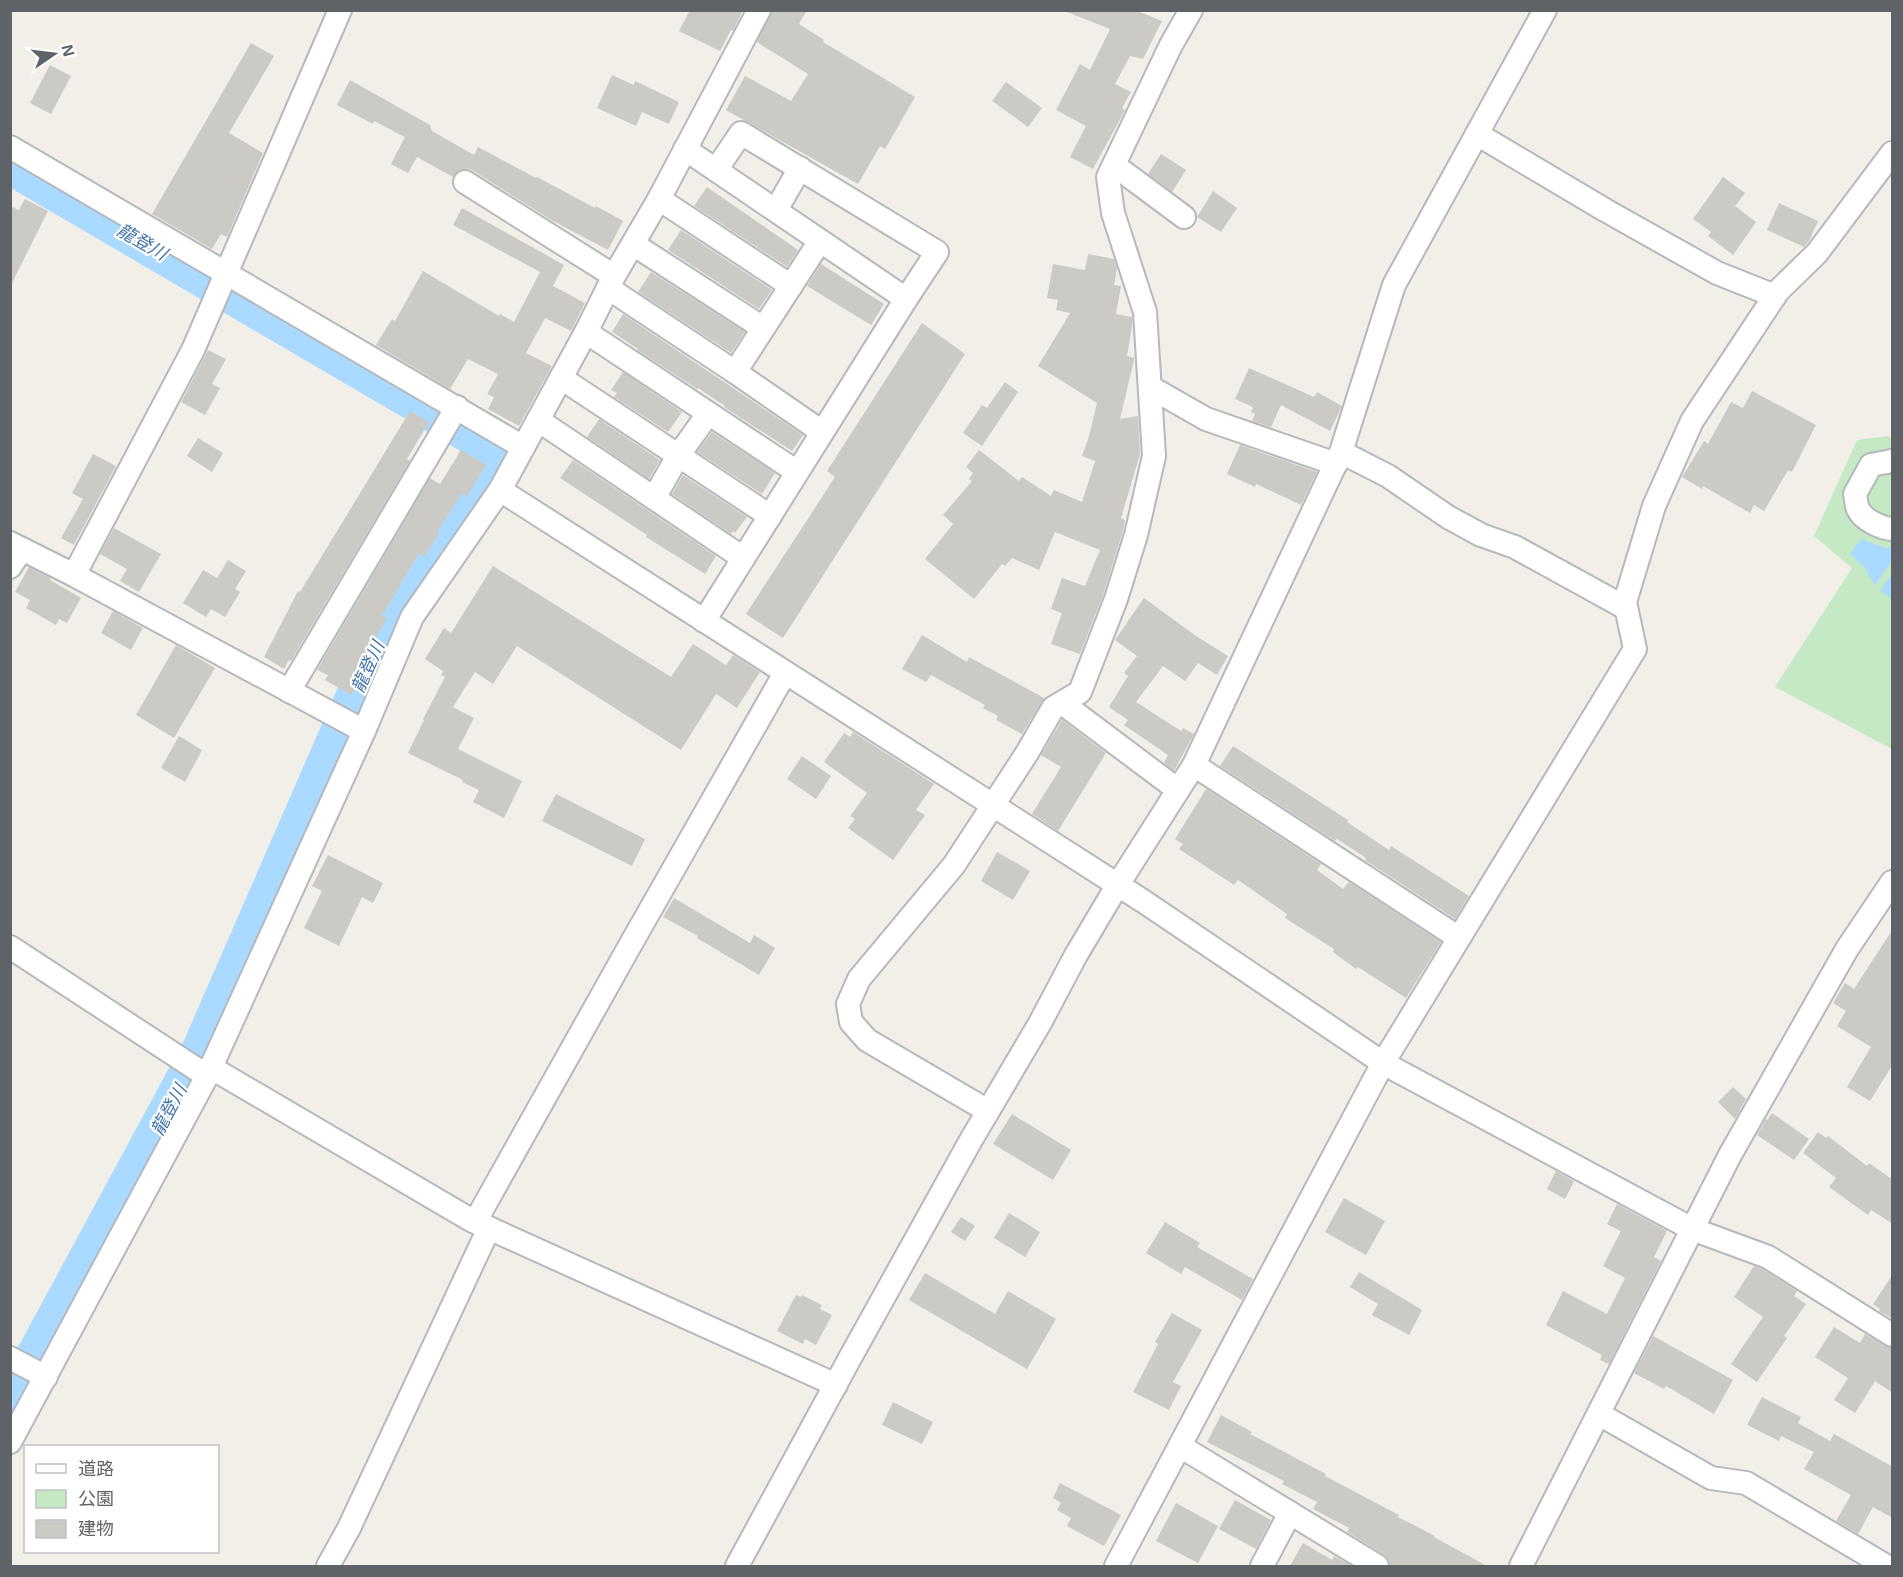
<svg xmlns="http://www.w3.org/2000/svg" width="1903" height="1577" font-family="Arial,'Noto Sans JP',sans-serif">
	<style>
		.green { fill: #c5e8c5 }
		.water { fill: #aadaff }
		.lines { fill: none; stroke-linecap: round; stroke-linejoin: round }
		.river { stroke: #aadaff; stroke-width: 39 }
		.building { fill: #cccac5 }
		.minor-casing { stroke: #b5b8bc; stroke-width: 26 }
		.minor { stroke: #fff; stroke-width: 22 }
		.labels { text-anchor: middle; stroke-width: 4.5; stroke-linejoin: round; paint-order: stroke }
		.water-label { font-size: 18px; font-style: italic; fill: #4174aa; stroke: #fff }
	</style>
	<rect width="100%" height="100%" fill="#f1efe8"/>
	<polygon class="green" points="1888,436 1892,439 1892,749 1775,687 1852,568 1814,536 1857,440"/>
	<g class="water">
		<polygon points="1861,539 1885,548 1892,547 1892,561 1875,585 1864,567 1850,554"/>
		<polygon points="1892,573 1892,599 1880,591"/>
	</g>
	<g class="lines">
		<polyline class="river" points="10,165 499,451 392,612 202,1048 10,1403"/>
	</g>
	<g class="building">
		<polygon points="690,10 743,10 733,31 731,30 720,51 679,31"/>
		<polygon points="772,10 807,10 799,24 824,40 823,42 915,97 885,149 880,146 858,184 726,110 745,76 791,101 808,74 757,42"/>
		<polygon points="1067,10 1135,10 1162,21 1143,59 1130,56 1115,84 1131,92 1122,108 1125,110 1124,112 1093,169 1070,157 1086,126 1056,110 1080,64 1090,70 1110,29 1067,12"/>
		<polygon points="251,43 274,56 229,133 263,153 227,237 221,234 212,249 152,214"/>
		<polygon points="50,65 71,76 51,114 30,103"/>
		<polygon points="612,75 634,85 635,81 679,102 669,124 642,112 636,126 597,108"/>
		<polygon points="350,80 430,125 432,131 474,155 478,147 536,178 537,177 595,208 596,206 623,221 608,250 551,220 472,170 466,169 459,170 453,177 417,157 408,173 391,164 405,137 374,121 373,124 337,105"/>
		<polygon points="1006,82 1042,108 1028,127 992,101"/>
		<polygon points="1161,154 1186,170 1172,192 1148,174"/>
		<polygon points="1723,177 1745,193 1735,206 1756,222 1733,255 1708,236 1711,232 1693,219"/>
		<polygon points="707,187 798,250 787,267 694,206"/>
		<polygon points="1213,191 1237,208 1221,232 1197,217"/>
		<polygon points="25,199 48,211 10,287 10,206 19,210"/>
		<polygon points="1779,203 1818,221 1809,241 1804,247 1767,230"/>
		<polygon points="462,208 564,265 553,286 585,303 571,331 545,318 526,353 552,366 519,426 488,409 494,397 487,394 498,374 468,359 450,389 376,345 392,319 395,321 423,271 499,316 500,314 514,322 540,272 453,225"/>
		<polygon points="681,230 772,290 759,309 668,250"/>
		<polygon points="1088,254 1114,259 1117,268 1114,285 1121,286 1116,314 1132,317 1132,326 1127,356 1134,358 1134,360 1120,419 1138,416 1140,454 1121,518 1125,520 1123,531 1103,595 1080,654 1051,644 1062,613 1051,609 1062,578 1085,586 1100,550 1055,532 1039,570 1012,558 1005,566 1002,564 974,599 925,559 953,524 943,515 972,481 969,479 973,473 966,467 979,450 1019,481 1022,477 1051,496 1054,490 1082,502 1095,461 1082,456 1088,440 1097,403 1038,366 1070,313 1056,310 1058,300 1047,298 1053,264 1085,270"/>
		<polygon points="821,264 884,304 871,325 807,286"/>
		<polygon points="651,272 745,332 731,353 638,292"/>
		<polygon points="623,314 803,435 792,451 724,407 725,406 698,388 697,389 637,350 638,349 612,332"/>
		<polygon points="922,323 965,354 783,638 746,614 835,477 827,471"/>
		<polygon points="208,350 226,359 212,384 220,388 205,415 181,402"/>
		<polygon points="1249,368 1314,397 1317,392 1342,406 1330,431 1281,405 1271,427 1252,421 1255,414 1251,412 1253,407 1235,399"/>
		<polygon points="623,372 682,412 668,432 614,397 617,393 611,390"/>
		<polygon points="1005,382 1018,392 982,446 963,433 982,405 987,408"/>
		<polygon points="1752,391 1816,425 1792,472 1788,470 1764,511 1754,505 1750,513 1703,486 1702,489 1682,477 1704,441 1708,444 1731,402 1743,408"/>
		<polygon points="410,411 429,422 407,459 410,461 291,661 289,660 284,669 264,657 298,591 300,592"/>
		<polygon points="599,419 660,460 649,479 587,437"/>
		<polygon points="712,432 775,473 762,494 697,452"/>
		<polygon points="198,438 223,453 212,472 187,456"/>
		<polygon points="1240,445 1317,472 1301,505 1256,484 1255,487 1227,474"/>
		<polygon points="461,450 486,465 467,496 462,493 437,532 439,534 424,557 419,553 382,616 387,619 363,658 369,662 351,695 325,680 328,675 317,670 430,478 440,484"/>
		<polygon points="93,454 116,466 74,545 61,538 83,499 72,493"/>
		<polygon points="573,460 716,556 705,574 646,537 647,535 560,478"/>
		<polygon points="683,475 747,517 735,533 733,531 731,534 672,494"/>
		<polygon points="114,528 161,554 139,592 120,581 127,569 100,554"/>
		<polygon points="228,560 246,571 235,589 240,592 225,617 211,609 206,617 183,603 203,570 217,578"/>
		<polygon points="493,566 671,677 693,644 726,665 733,655 760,672 737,708 716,694 681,750 517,646 493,684 475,672 453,707 474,718 458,749 522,781 504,818 473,802 479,790 462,782 463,780 408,753 424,720 423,719 445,677 441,675 443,671 425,659 444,628 451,633"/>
		<polygon points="29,567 50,578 50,580 81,598 67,623 59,619 56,625 26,608 30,600 15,592"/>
		<polygon points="1144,598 1196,636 1228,656 1217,675 1198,663 1185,681 1163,666 1136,702 1181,731 1183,728 1194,734 1174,771 1164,763 1168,755 1124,725 1128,720 1109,707 1128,676 1124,673 1137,656 1115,640"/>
		<polygon points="113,611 143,628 131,650 101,633"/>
		<polygon points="922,635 967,662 969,657 1044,698 1022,734 996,720 998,716 983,708 985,705 931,675 926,682 902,669"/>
		<polygon points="176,645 215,668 174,738 136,715"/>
		<polygon points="1062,720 1106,753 1058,831 1032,814 1061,767 1041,755"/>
		<polygon points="853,732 934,784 916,810 925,815 893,860 848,828 855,819 850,816 867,793 824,762 844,733 850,737"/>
		<polygon points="179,736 202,750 185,782 161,768"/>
		<polygon points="1233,746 1348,820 1347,822 1389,850 1391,846 1469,896 1455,919 1365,860 1366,858 1337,839 1335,841 1220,766"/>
		<polygon points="802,756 831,776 816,799 787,779"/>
		<polygon points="1206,789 1321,864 1317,870 1343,889 1349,882 1441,942 1406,998 1358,967 1356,969 1333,952 1334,949 1285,918 1287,914 1238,880 1234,885 1179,849 1183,844 1175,839"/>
		<polygon points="556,794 645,839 632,866 542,821"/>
		<polygon points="997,852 1030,871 1013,900 981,881"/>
		<polygon points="328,855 383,883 373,903 362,897 339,946 304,928 322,891 312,886"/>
		<polygon points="674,898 750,943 754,935 775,948 759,975 697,938 698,936 663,917"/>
		<polygon points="1893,929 1893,1064 1870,1101 1847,1087 1871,1047 1837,1026 1846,1011 1833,1003 1845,983 1854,989"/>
		<polygon points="1733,1087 1746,1099 1735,1119 1718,1102"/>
		<polygon points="1772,1113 1809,1139 1794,1160 1757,1135 1766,1119 1767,1120"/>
		<polygon points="1012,1114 1071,1150 1053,1180 993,1144"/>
		<polygon points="1818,1132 1826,1138 1828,1136 1867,1166 1869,1163 1893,1180 1893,1224 1871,1210 1868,1215 1829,1187 1836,1178 1803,1153"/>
		<polygon points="1556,1171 1574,1181 1565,1199 1547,1189"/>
		<polygon points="1344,1198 1385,1221 1366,1255 1325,1232"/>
		<polygon points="1617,1204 1667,1231 1654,1257 1661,1261 1609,1364 1600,1360 1602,1355 1546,1325 1563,1291 1607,1314 1625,1278 1603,1266 1621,1231 1607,1224"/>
		<polygon points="1009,1213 1040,1232 1025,1257 994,1238"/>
		<polygon points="961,1217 975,1226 965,1241 951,1232"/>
		<polygon points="1165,1222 1200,1243 1197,1247 1253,1279 1242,1300 1185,1267 1181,1274 1146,1253"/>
		<polygon points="1754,1266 1762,1269 1797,1291 1794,1296 1806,1304 1784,1336 1787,1338 1757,1382 1731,1364 1763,1317 1734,1297"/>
		<polygon points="1359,1272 1422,1310 1409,1335 1372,1315 1378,1304 1350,1287"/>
		<polygon points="925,1273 995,1314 1008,1291 1056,1319 1027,1369 909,1300"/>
		<polygon points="1893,1274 1893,1319 1879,1311 1880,1309 1873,1304"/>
		<polygon points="796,1295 801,1297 802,1295 822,1305 820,1309 832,1315 816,1345 805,1339 803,1344 777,1331"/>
		<polygon points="1172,1313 1202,1330 1173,1382 1181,1386 1169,1410 1133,1392 1158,1344 1155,1342"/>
		<polygon points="1834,1327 1860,1343 1865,1334 1885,1346 1893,1348 1893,1393 1875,1381 1855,1413 1834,1400 1848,1378 1815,1357"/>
		<polygon points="1653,1336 1733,1380 1714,1414 1666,1386 1664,1389 1634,1373"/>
		<polygon points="1762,1397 1801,1417 1798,1423 1830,1441 1834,1434 1893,1467 1893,1518 1873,1507 1858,1534 1836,1521 1851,1495 1804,1469 1814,1452 1781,1436 1779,1441 1747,1425"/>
		<polygon points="893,1402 933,1422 922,1444 882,1425"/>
		<polygon points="1221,1415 1252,1432 1250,1434 1326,1474 1325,1476 1399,1515 1398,1517 1435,1536 1434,1537 1487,1566 1390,1566 1389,1560 1384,1555 1347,1532 1349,1528 1313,1509 1317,1502 1282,1484 1284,1481 1207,1442"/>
		<polygon points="1060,1483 1121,1515 1104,1546 1067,1526 1071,1518 1057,1510 1061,1503 1053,1498"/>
		<polygon points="1235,1500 1271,1520 1256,1549 1219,1529"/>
		<polygon points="1176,1503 1218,1526 1198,1563 1156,1541"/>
		<polygon points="1303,1543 1332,1560 1334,1556 1352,1566 1290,1566"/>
	</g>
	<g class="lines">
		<g class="minor-casing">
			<g id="minor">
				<polyline points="1477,134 1605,210 1717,273 1775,296"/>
				<polyline points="10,147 523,447"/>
				<polyline points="685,149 906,299 704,621"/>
				<polyline points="1114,165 1184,217"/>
				<polyline points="716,170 741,133 937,252 906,299"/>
				<polyline points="465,182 614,276"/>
				<polyline points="659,199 791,286"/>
				<polyline points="776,210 800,168"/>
				<polyline points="820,241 735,372 822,432"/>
				<polyline points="633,244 763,328"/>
				<polyline points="608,288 735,372"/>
				<polyline points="586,332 797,472"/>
				<polyline points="561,378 770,516"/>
				<polyline points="1150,387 1206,419 1336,464"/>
				<polyline points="538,420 743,558"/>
				<polyline points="1341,452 1388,476 1448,517 1481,535 1515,547 1626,608"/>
				<path d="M 1892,461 L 1871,465 L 1855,494 C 1856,499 1856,504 1858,509 C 1863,520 1881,528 1892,529"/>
				<polyline points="500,490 1143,901 1383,1063 1692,1229 1768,1257 1892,1335"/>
				<polyline points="654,498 678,456 708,414"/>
				<polyline points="10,543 74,575 364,731"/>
				<polyline points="10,567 22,549"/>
				<polyline points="74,575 193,350 340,10"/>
				<polyline points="289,691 457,407"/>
				<polyline points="1062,703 1178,790"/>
				<polyline points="1194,765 1459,938"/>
				<polyline points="10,947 207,1076"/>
				<polyline points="210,1067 471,1220 836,1385"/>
				<polyline points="988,1111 867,1040 851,1022 848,1004 859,979 954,865 1027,753 1053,708 1080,692 1116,599 1136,535 1154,456 1145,312 1113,213 1108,177 1171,45 1191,10"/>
				<polyline points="475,1222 628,949 785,673"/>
				<polyline points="10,1358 46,1377"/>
				<polyline points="1599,1414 1711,1478 1746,1483 1886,1566"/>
				<polyline points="10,1442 207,1076 364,731 412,617 500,490 586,332 614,276 659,199 759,10"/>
				<polyline points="1180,1446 1377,1566"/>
				<polyline points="328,1566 349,1528 489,1228"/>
				<polyline points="737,1566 850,1358 971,1140 1040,1023 1076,955 1117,886 1194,765 1341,452 1394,285 1545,10"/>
				<polyline points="1116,1566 1383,1063 1635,649 1625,602 1654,506 1692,421 1778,291 1817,253 1892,153"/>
				<polyline points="1262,1566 1290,1513"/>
				<polyline points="1521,1566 1730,1155 1847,949 1892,882"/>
			</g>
		</g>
		<use href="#minor" class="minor"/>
	</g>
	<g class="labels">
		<g class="water-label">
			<text transform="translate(142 242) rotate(30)" y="6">龍登川</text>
			<text transform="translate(368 667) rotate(-66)" y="6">龍登川</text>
			<text transform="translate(169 1110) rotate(-62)" y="6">龍登川</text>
		</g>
	</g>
	<rect width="1903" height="1577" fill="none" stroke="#5f6368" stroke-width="24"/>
	<rect x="24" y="1445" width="195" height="108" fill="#ffffff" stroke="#bfc1c3" stroke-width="1.5"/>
	<rect x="36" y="1464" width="30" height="9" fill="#ffffff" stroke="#bfc1c3" stroke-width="1.5"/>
	<text x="78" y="1475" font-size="18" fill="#5f6368">道路</text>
	<rect x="36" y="1490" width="30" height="18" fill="#c5e8c5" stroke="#bfc1c3" stroke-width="1.5"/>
	<text x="78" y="1505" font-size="18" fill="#5f6368">公園</text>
	<rect x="36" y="1520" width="30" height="18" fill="#cccac5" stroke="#bfc1c3" stroke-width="1.5"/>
	<text x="78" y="1535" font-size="18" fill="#5f6368">建物</text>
	<g transform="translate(54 54) rotate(76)" stroke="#ffffff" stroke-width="4.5" paint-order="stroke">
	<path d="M0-4.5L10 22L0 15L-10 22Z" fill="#5f6368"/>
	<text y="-9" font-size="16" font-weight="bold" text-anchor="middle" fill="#5f6368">N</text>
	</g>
</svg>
